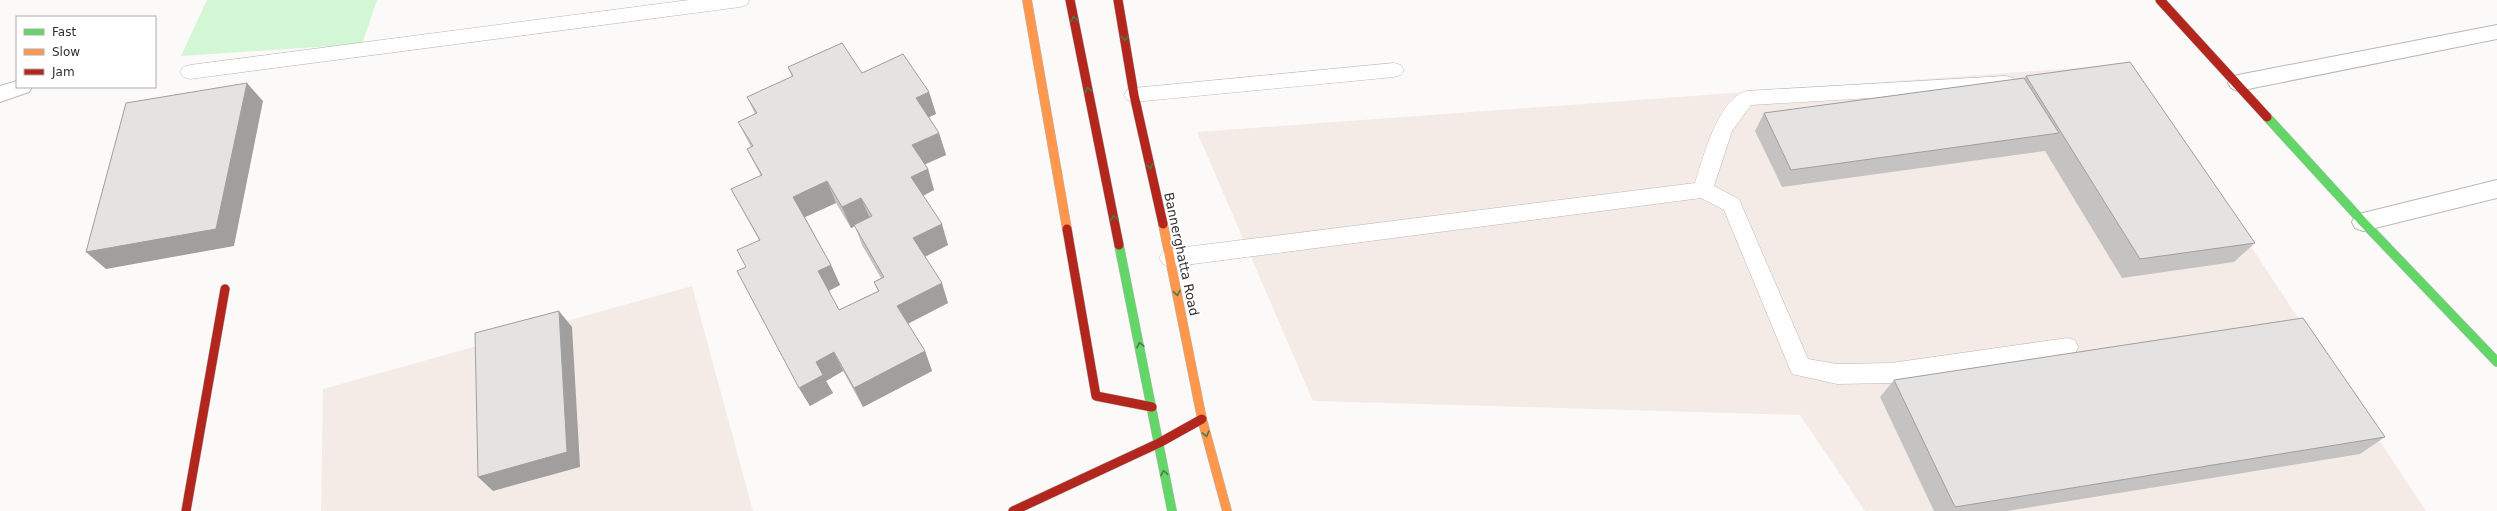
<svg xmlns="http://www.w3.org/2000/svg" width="2497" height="511" font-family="'DejaVu Sans',sans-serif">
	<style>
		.education { fill: #f4ebe7 }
		.green { fill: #d3f6d4 }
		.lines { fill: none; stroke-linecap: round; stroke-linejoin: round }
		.lane-casing { stroke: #bab8b7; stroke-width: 1 }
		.street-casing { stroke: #bab8b7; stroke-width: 2 }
		.fast-casing { stroke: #bab8b7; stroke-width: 10 }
		.slow-casing { stroke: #bab8b7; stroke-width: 10 }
		.jam-casing { stroke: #bab8b7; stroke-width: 10 }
		.lane { fill: #fffefe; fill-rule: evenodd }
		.street { fill: #fffefe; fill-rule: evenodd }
		.fast { stroke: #63d668; stroke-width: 9 }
		.slow { stroke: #ff974d; stroke-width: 9 }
		.jam { stroke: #b3261e; stroke-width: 9 }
		.wall { fill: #c5c3c2; fill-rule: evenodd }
		.shaded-wall { fill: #a09f9e }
		.building { fill: #e5e3e2; stroke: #a09f9e; fill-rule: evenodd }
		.oneway { stroke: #487b49 }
		.labels { text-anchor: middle; stroke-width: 3; stroke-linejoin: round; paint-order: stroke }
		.street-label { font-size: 13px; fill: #32302f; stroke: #fff }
	</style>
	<rect width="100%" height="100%" fill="#fcfaf8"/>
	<g class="education">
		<polygon points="2130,64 2426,511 1865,511 1800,415 1313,401 1197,132"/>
		<polygon points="692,286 753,511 321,511 323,389"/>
	</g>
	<polygon class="green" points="207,0 377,0 362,44 181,56"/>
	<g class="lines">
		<g class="lane-casing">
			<g id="lane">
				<polygon points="689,0 749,0 747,5 740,7 190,79 183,77 180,72 183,67 190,65"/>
				<polygon points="1394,63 1401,65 1404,70 1401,75 1394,77 1134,102 1127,100 1124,95 1127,90 1134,88"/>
				<path d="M 2006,76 L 2013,78 L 2016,83 L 2013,88 L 2006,90 L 1751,105 L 1732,131 L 1714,186 L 1739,199 L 1808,359 L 1837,364 L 1891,363 L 2067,338 L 2075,340 L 2078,347 L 2075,354 L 2067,356 L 1891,383 L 1837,384 L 1792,374 L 1724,210 L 1701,198 L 1170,267 L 1163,264 L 1159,258 L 1163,252 L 1170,249 L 1695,183 C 1703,158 1718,99 1746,91 Z"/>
			</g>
		</g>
		<g class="street-casing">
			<g id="street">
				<polygon points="2497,25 2497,39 2238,91 2231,88 2228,83 2231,78 2238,75"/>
				<polygon points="17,81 17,87 32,87 29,92 0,102 0,86"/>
				<polygon points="2497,180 2497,198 2363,231 2355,228 2352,222 2355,216 2363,213"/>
			</g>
		</g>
		<g class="fast-casing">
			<g id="fast">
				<polyline points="2267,117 2363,222 2497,362"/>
				<polyline points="1119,245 1172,511"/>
			</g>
		</g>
		<g class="slow-casing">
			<g id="slow">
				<polyline points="1027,0 1067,229"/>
				<polyline points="1163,224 1202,419 1227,511"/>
			</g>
		</g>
		<g class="jam-casing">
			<g id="jam">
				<polyline points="1070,0 1119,245"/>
				<polyline points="1118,0 1134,95 1163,224"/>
				<polyline points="2160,0 2267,117"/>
				<polyline points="1067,229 1096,396 1152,407"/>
				<polyline points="186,511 225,289"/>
				<polyline points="1013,511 1159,443 1202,419"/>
			</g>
		</g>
		<use href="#lane" class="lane"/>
		<use href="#street" class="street"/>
		<use href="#fast" class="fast"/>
		<use href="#slow" class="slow"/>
		<use href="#jam" class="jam"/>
	</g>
	<g class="wall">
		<path d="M 788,67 L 862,73 L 929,92 L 936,114 L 929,117 L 939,133 L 946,155 L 925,164 L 928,169 L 934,190 L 923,196 L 948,245 L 925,257 L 948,303 L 908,324 L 925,351 L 932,371 L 863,407 L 843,371 L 826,381 L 833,393 L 810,406 L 799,388 L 746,267 L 759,240 L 731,189 L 761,176 L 747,149 L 751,147 L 738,122 L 755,114 L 747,97 L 792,77 ZM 836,203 L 851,228 L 855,226 L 862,245 L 881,278 L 874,282 L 878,291 L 839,310 L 829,291 L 840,285 L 831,265 L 805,217 Z"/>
		<polygon points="2026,76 2255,243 2234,262 2122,278 2045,151 1782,187 1755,131 1764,113 2024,78"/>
		<polygon points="1894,380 2385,437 2360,454 2007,511 1934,511 1880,397"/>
	</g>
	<g class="shaded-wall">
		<polygon points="247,83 263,101 234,246 106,269 86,252"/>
		<polygon points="929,92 936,114 922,120 916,98"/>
		<polygon points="939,133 946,155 919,167 912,145"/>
		<polygon points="928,169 934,190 918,198 911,177"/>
		<polygon points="827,181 836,203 803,218 793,197"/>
		<polygon points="861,198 870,219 851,228 842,207"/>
		<polygon points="942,224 948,245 920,259 913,238"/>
		<polygon points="831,265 840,285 828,291 818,271"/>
		<polygon points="942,283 948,303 905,325 897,306"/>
		<polygon points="559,311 572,327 580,467 493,491 478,477"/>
		<polygon points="925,351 932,371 863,407 854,388"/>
		<polygon points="834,352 843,371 826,381 833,393 810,406 799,388 816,362"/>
	</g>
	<g class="building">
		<path d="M 842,43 L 862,73 L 903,54 L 929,92 L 916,98 L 939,133 L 912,145 L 928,169 L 911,177 L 942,224 L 913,238 L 942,283 L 897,306 L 925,351 L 854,388 L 834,352 L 816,362 L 823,375 L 799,388 L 737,271 L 746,267 L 737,250 L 760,240 L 731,189 L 762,175 L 747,149 L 753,146 L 738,122 L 757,113 L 747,97 L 793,76 L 788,67 ZM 827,181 L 842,207 L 861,198 L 872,216 L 854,225 L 884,277 L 874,282 L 879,291 L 839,310 L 818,271 L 831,265 L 793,197 Z"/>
		<polygon points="2130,62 2255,243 2140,259 2026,76"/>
		<polygon points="2024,78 2059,133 1791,170 1764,113"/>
		<polygon points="247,83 216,229 86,252 126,103"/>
		<polygon points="559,311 567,452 478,477 475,333"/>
		<polygon points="2303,318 2385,437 1955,507 1894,380"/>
	</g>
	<defs><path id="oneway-chevron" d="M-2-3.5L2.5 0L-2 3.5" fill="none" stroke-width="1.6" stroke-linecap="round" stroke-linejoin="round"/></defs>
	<g class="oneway">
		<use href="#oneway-chevron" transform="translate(1074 19) rotate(-100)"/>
		<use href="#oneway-chevron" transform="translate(1125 38) rotate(80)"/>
		<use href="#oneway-chevron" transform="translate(1088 90) rotate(-102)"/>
		<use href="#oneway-chevron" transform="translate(1150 166) rotate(78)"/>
		<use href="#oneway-chevron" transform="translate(1114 218) rotate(-102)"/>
		<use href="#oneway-chevron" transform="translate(1177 293) rotate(79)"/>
		<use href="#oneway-chevron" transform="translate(1140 345) rotate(-102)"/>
		<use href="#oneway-chevron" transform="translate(1206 434) rotate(75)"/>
		<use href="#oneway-chevron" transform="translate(1164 473) rotate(-101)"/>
	</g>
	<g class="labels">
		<g class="street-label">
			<text transform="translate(1182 254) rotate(78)" y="5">Bannerghatta Road</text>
		</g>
	</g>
	<rect x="16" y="16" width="140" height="72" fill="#ffffff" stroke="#adacac"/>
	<rect x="24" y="29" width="20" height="6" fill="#63d668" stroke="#adacac"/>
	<text x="52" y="36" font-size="12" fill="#32302f">Fast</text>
	<rect x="24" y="49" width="20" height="6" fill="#ff974d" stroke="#adacac"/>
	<text x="52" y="56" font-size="12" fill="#32302f">Slow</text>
	<rect x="24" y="69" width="20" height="6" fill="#b3261e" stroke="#adacac"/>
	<text x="52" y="76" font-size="12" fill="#32302f">Jam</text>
</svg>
